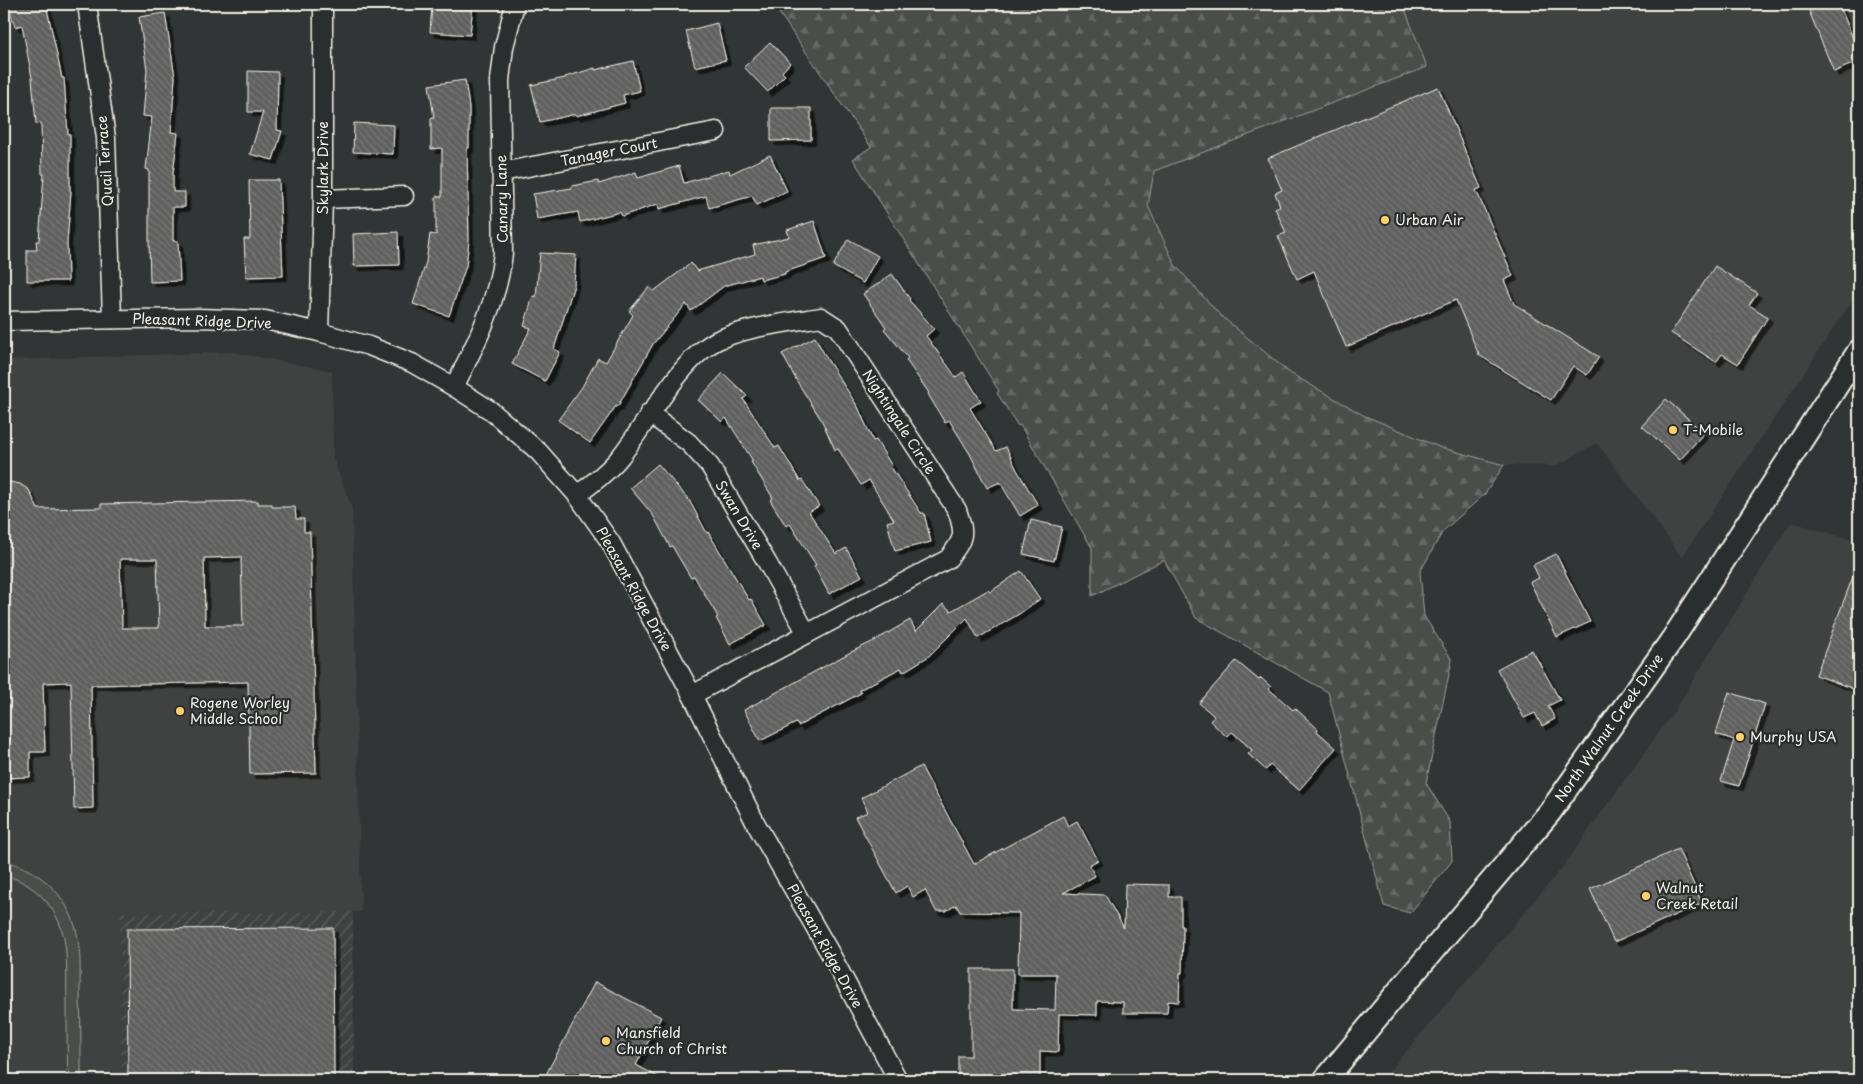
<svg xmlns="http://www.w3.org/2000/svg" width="1863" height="1084" font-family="'Playpen Sans',sans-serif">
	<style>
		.built { fill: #404242 }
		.industrial { fill: url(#industrial-furrows) }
		.forest { fill: url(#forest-firs); stroke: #a09f9a }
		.garden { fill: #4b4d4c; stroke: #a09f9a }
		.building { fill: url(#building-back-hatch); stroke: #f4f1e8; fill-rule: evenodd; filter: url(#shadow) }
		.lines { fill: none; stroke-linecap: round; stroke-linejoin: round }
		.minor-casing { stroke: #f4f1e8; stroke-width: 21 }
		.major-casing { stroke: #f4f1e8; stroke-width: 26 }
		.minor { stroke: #2a2d2e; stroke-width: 18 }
		.major { stroke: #2a2d2e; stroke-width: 22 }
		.poi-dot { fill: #ffd166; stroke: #2a2d2e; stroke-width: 2 }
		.labels { text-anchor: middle; stroke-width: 4.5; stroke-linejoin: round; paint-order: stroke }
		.street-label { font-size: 14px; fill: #f4f1e8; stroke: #2a2d2e }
		.poi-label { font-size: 14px; fill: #f4f1e8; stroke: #2a2d2e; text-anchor: start }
	</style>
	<defs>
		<pattern id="industrial-furrows" width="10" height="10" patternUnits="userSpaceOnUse" patternTransform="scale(1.25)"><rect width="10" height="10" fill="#404242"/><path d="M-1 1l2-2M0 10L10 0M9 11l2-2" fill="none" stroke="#5c5e5d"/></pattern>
		<pattern id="forest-firs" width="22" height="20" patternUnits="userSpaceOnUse" patternTransform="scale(1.25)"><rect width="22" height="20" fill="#4b4d4c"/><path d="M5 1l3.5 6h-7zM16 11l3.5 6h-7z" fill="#666766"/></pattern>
		<pattern id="building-back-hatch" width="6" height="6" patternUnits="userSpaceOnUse" patternTransform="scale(1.25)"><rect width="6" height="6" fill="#5f605f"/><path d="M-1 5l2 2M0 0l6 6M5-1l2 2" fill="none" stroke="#777776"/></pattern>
		<filter id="shadow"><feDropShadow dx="4.5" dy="4.5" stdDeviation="0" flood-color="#0009"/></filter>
	</defs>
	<rect width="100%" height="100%" fill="#323535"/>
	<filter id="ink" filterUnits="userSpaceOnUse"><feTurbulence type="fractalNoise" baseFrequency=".02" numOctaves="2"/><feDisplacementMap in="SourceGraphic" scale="10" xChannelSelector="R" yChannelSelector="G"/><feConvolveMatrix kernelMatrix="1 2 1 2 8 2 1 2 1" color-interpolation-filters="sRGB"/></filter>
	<g filter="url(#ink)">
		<g class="built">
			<polygon points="1403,4 1859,4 1859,290 1682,557 1597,443 1556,466 1504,465 1439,447 1363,415 1290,373 1220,315 1175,265 1148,206 1154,171 1427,67"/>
			<polygon points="232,352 332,371 333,458 352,509 361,912 120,913 121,1080 4,1080 4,360"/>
			<polygon points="1791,522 1859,542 1859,1080 1382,1080 1562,868 1675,710"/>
		</g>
		<polygon class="industrial" points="353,912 354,1080 121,1080 120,913"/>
		<polygon class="forest" points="773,4 1403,4 1427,67 1154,171 1148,206 1175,265 1220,315 1290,373 1363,415 1439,447 1504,465 1485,494 1443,531 1420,572 1424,616 1452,660 1426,783 1450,822 1452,861 1410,913 1384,906 1328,692 1196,618 1164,560 1092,596 1092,548 1020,425 1018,426 997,393 999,391 853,159 871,147"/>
		<path class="garden" d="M 4,861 C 42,869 72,900 78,939 C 81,958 80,977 80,996 C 81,1024 81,1052 81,1080 L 68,1080 C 67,1053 67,1026 67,1000 C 66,980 68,958 64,938 C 58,908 34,882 4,875 Z"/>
		<g class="building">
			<polygon points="8,4 46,4 62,78 64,78 68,134 70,134 70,191 71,191 67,243 68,281 27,281 27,250 37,250 36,241 39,241 44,174 42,174 41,123 36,124 32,78 22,25 15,27"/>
			<polygon points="432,4 473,4 470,35 430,32"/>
			<polygon points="1826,4 1839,4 1859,53 1859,61 1834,72 1809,11"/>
			<polygon points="165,13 175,77 171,132 178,133 173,173 173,192 185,192 185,207 173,207 173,241 178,241 180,281 150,282 149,241 149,170 146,169 152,117 143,116 147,70 139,17"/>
			<polygon points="717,23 726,60 695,67 686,31"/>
			<polygon points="770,42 790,63 782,72 785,75 768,92 744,67"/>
			<polygon points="633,61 640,91 623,95 625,103 576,116 576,114 540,122 531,85 565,78 565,77 595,68 595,70"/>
			<polygon points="248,71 278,72 277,130 282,131 273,160 250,154 263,112 248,112"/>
			<polygon points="465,80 469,107 469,148 467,148 469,240 466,266 449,316 413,304 426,262 430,234 436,235 436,196 442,197 442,148 431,149 431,118 434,118 429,85"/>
			<polygon points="1438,87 1481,188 1476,190 1513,276 1504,280 1514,304 1599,357 1587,375 1573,366 1551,400 1479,355 1456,300 1346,347 1314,271 1297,279 1278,236 1286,233 1275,208 1280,206 1275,193 1282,190 1268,158"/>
			<polygon points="771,108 811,108 811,140 771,141"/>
			<polygon points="354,123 394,125 393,154 353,152"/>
			<polygon points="770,155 787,191 757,205 752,196 709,208 706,196 659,209 658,204 622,216 620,212 580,222 578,212 537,219 533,194 572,188 572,186 598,181 599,184 636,172 638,178 679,166 684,183 729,170 730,174"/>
			<polygon points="249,180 279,180 283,276 246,277 244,239 250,239"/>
			<polygon points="814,221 826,258 785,272 785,274 761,280 760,276 724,286 691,311 686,304 653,344 618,406 616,406 590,443 558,420 582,387 598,358 606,362 633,315 629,311 649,287 654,291 691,263 697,271 755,254 753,245 789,237 787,230"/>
			<polygon points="398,232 399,265 354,266 353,234"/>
			<polygon points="848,239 878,256 863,283 833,266"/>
			<polygon points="540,253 576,255 574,285 554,349 560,352 545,381 512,364 531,328 524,326 533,296 536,297"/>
			<polygon points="1715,266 1757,293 1749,305 1768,317 1738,364 1722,354 1716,362 1671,333"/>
			<polygon points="892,274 910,299 909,300 934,329 926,336 956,377 963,372 981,401 970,408 996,451 1006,447 1017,470 1038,505 1020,516 1000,482 987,488 970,454 949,420 945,423 928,394 929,393 906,360 908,358 884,329 886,327 863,294"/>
			<polygon points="815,337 827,359 858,407 873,441 876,440 892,466 891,467 921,513 924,513 931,542 895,551 887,522 894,520 869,480 861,485 838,449 835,450 822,421 798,383 782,354"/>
			<polygon points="723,373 747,396 743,399 775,448 779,446 800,481 802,480 819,506 809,512 836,554 846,548 862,576 829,594 814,566 816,565 790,524 786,526 770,500 773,498 751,462 753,461 726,418 722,422 698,400"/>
			<polygon points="1666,399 1704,433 1680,460 1642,426"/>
			<polygon points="658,464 689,500 707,533 708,532 749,600 751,599 766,625 730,644 716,618 718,617 694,576 691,578 672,546 670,547 653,515 630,488"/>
			<path d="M 10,482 L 20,484 L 29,490 L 38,509 L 101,508 L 101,504 L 258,501 L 258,504 L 272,504 L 272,507 L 295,507 L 296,519 L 304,519 L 304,532 L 310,532 L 316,773 L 250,774 L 248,682 L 91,685 L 93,808 L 74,809 L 71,682 L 43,683 L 45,752 L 30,752 L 30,777 L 4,778 L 4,483 ZM 241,557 L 243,626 L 205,626 L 204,558 ZM 120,559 L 157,559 L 159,628 L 122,628 Z"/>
			<polygon points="1031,520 1062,527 1054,561 1023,554"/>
			<polygon points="1556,554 1590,622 1557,637 1530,582 1539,578 1533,565"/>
			<polygon points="1858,563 1859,563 1859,691 1816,675"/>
			<polygon points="1021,571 1040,599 1019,614 978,638 967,618 929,656 903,672 901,668 859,690 861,693 798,726 796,723 760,741 744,710 849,653 876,640 910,620 916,631 943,604 951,611 988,590 990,592"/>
			<polygon points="1532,650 1560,700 1548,706 1555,719 1542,726 1535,713 1524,718 1497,669"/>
			<polygon points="1236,661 1259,680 1261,678 1271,687 1269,689 1293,710 1295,708 1318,729 1317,731 1336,748 1299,790 1270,765 1266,770 1248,754 1252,750 1232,732 1227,737 1210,721 1214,716 1199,703"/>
			<polygon points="1729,692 1765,704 1739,786 1721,781 1734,740 1716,734"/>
			<polygon points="921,766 974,864 1063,816 1068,826 1077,821 1098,860 1089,865 1095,876 1063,893 1105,895 1124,928 1125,884 1169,885 1169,897 1181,897 1181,926 1183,926 1182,973 1180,973 1179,1002 1168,1001 1167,1013 1123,1013 1123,1002 1097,1001 1097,1015 1059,1014 1058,1052 1040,1051 1040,1080 998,1080 998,1078 958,1077 958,1056 971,1056 971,969 1013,969 1013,1009 1055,1010 1056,974 1018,974 1019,913 960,912 956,905 946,911 936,911 925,890 913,897 907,886 896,893 855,817 868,812 861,798"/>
			<polygon points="1678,849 1702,903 1614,942 1590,889"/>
			<polygon points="333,928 334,1080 192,1080 192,1078 128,1078 127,929"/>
			<polygon points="595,982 661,1017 636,1065 664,1080 543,1080"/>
		</g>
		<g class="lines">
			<g class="minor-casing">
				<g id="minor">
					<polyline points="87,4 106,138 112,319"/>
					<polyline points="502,172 716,131"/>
					<polyline points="323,199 404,196"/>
					<polyline points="4,321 198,318 265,320 319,332 369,346 412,363 454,387 490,410 538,451 577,495 611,543 692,695 756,824 830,953 898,1080"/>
					<polyline points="319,332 323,199 323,4"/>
					<path d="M 454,387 C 476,344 498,301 503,253 L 500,80 L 504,47 L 515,4"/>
					<polyline points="649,413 689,443 710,466 768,564 807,634"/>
					<path d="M 577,495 C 592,484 608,472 620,457 C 646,425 682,355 720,339 C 748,327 790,322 821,317 L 838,328 L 957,510 C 965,534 965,538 948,559 L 692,695"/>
				</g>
			</g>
			<g class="major-casing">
				<polyline id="major" points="1325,1080 1402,987 1550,812 1674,637 1859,351"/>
			</g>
			<use href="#minor" class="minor"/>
			<use href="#major" class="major"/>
		</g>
	</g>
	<g class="poi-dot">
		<circle cx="1385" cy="220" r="5"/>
		<circle cx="1673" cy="430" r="5"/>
		<circle cx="180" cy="711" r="5"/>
		<circle cx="1740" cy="737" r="5"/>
		<circle cx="1646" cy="896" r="5"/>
		<circle cx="606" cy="1041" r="5"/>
	</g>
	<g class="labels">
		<g class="street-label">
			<text transform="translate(609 152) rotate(-11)" y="5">Tanager Court</text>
			<text transform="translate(105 161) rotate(-94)" y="5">Quail Terrace</text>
			<text transform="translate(323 168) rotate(-90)" y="5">Skylark Drive</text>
			<text transform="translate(502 199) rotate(-91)" y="5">Canary Lane</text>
			<text transform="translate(202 321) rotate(2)" y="5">Pleasant Ridge Drive</text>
			<text transform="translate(899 422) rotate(57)" y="5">Nightingale Circle</text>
			<text transform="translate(739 515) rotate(59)" y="5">Swan Drive</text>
			<text transform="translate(634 589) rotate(61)" y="5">Pleasant Ridge Drive</text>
			<text transform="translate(1609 728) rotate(-55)" y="5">North Walnut Creek Drive</text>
			<text transform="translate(825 946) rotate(61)" y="5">Pleasant Ridge Drive</text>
		</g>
		<g class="poi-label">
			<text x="1395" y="225">Urban Air</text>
			<text x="1683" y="435">T-Mobile</text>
			<text x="190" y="708">Rogene Worley<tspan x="190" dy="16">Middle School</tspan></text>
			<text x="1750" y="742">Murphy USA</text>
			<text x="1656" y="893">Walnut<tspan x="1656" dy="16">Creek Retail</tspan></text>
			<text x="616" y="1038">Mansfield<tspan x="616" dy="16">Church of Christ</tspan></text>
		</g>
	</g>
	<rect width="1863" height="1084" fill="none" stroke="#2a2d2e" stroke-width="20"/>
	<rect x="10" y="10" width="1843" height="1064" fill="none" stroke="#f4f1e8" stroke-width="2" filter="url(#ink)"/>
</svg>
